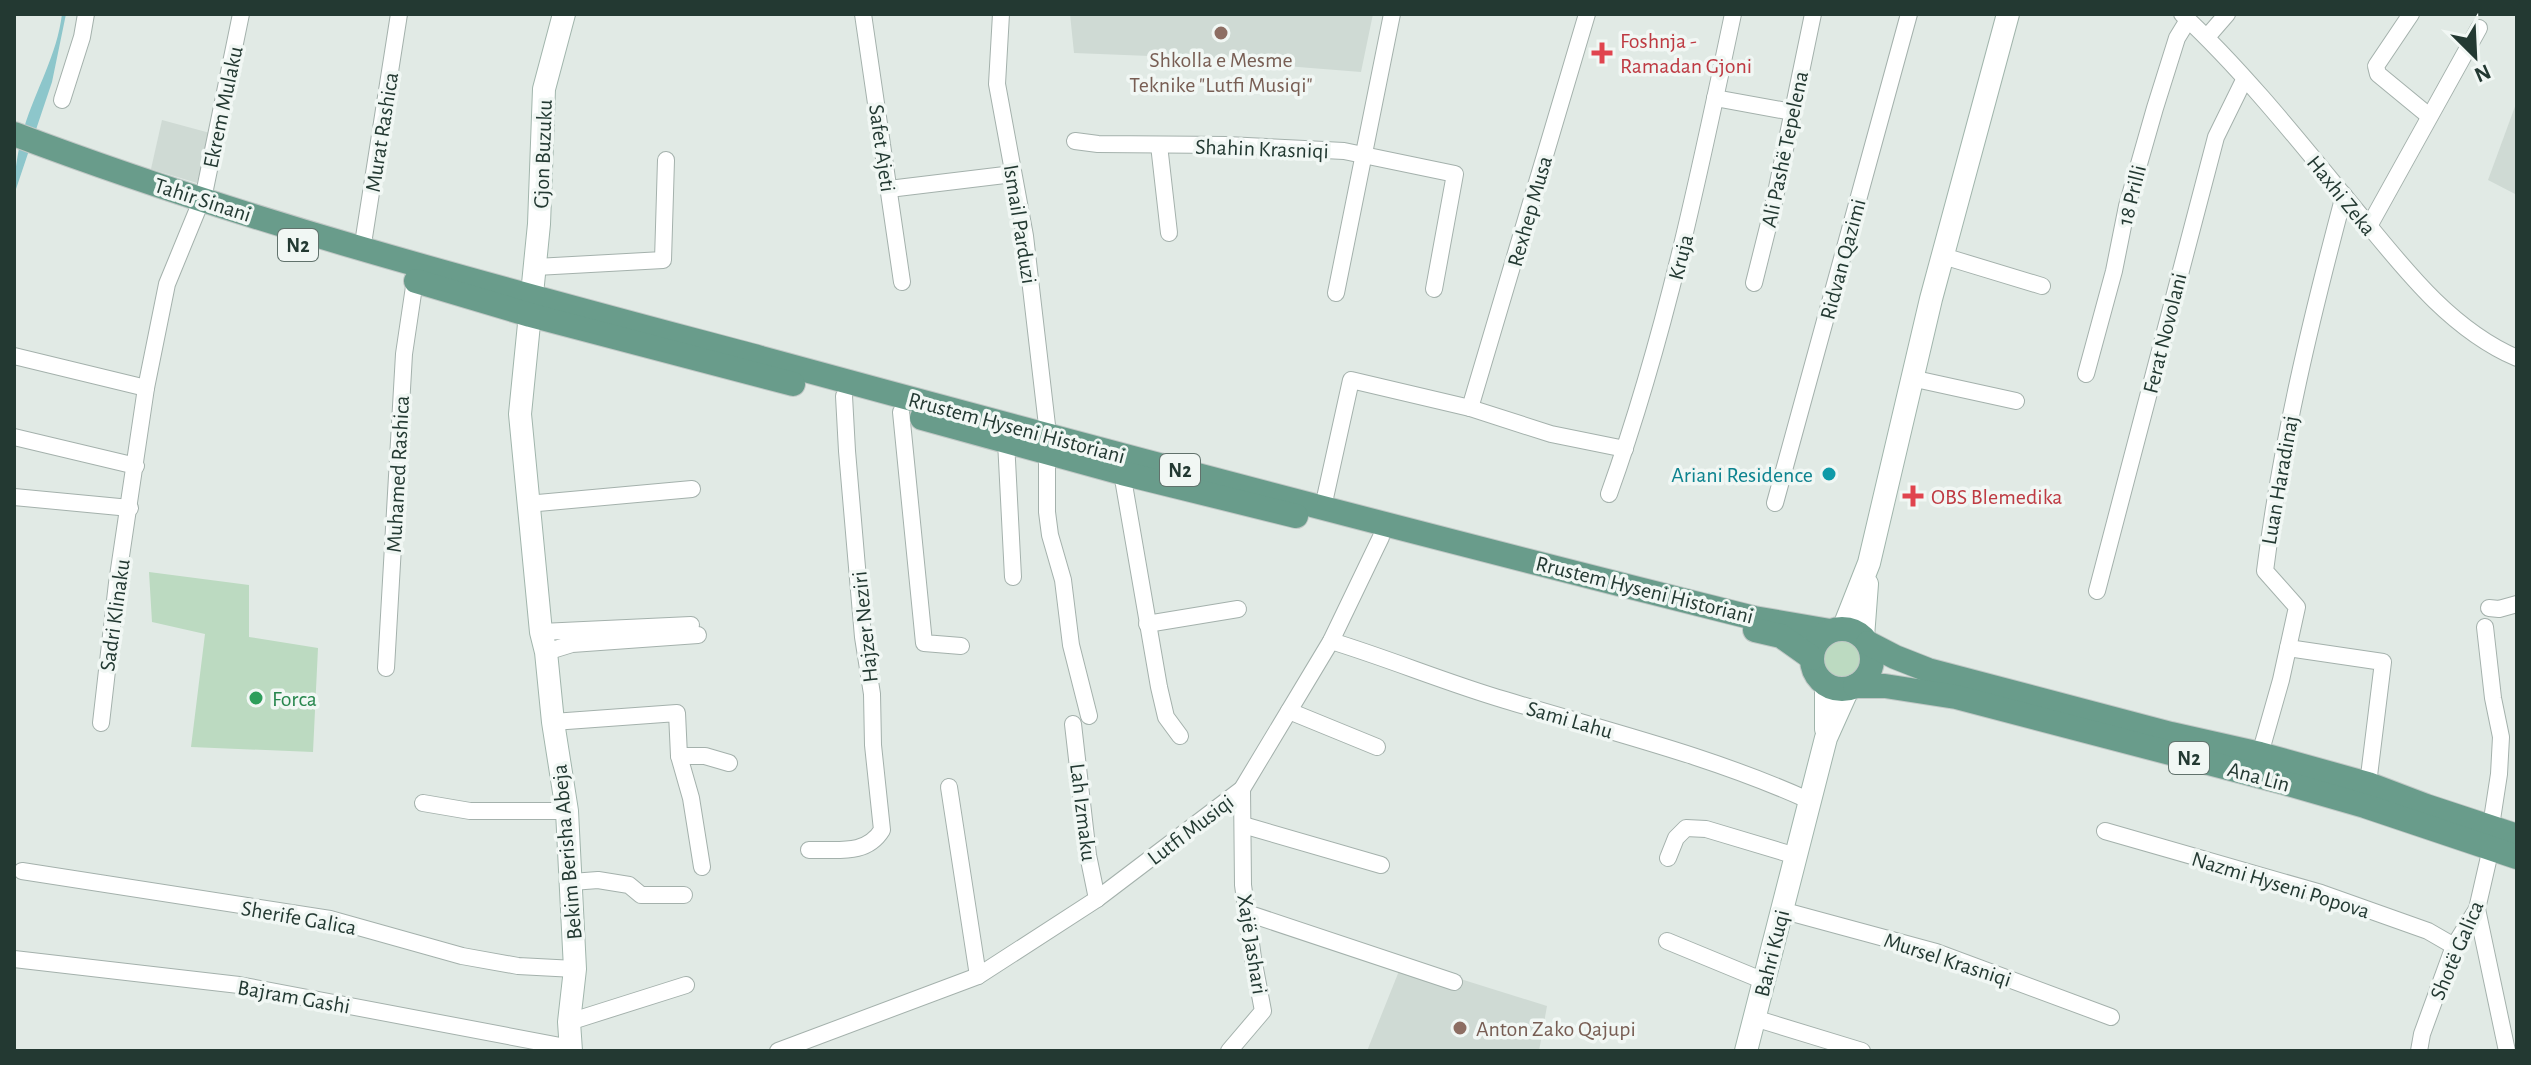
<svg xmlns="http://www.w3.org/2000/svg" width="2531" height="1065" font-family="'Alegreya Sans',sans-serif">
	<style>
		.built { fill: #cfdad4 }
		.green { fill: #bcdac1 }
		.water { fill: #8dc6cb }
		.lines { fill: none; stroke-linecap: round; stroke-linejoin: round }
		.street-casing { stroke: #a4b1ac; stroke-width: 18 }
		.secondary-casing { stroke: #a1b5ac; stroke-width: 24 }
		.primary-casing { stroke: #c1c8c6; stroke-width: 26 }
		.street { stroke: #fff; stroke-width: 16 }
		.secondary { stroke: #fff; stroke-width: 22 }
		.primary { stroke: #699c8b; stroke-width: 24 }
		.education-dot { fill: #8d6e63; stroke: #f1f7f4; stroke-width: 3 }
		.health-dot { fill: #e0444e; stroke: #f1f7f4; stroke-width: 3 }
		.culture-dot { fill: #0f9aa8; stroke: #f1f7f4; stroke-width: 3 }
		.leisure-dot { fill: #2e9e5b; stroke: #f1f7f4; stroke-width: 3 }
		.labels { text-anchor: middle; stroke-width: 7; stroke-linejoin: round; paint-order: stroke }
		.shield { fill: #f1f7f4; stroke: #61726c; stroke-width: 2 }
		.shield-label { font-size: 20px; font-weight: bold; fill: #233932 }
		.health-label { font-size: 22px; fill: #be3a42; stroke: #f1f7f4; text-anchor: start }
		.education-label { font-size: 22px; fill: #785e54; stroke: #f1f7f4 }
		.street-label { font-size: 22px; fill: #233932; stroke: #f1f7f4 }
		.culture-label { font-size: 22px; fill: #0d838f; stroke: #f1f7f4; text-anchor: end }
		.leisure-label { font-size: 22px; fill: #27864d; stroke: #f1f7f4; text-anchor: start }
	</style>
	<rect width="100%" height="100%" fill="#e1eae5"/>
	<g class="built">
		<polygon points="1070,14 1373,14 1361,72 1175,57 1074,53"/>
		<polygon points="2517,101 2517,195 2488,180"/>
		<polygon points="162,120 210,133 197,183 151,169"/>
		<polygon points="1403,961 1547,1006 1539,1051 1367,1051"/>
	</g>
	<g class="green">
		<polygon points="149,572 249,585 249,637 318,648 313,752 191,747 205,634 152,622"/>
		<circle cx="1842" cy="659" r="19"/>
	</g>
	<path class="water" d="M 62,14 L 66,14 L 52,82 L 14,195 C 14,173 18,149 24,128 C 36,89 57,55 62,14 Z"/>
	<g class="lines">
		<g class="street-casing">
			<g id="street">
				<polyline points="863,14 902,282"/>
				<polyline points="1001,14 997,84 1025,236 1048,434"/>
				<path d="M 2182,14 C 2239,67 2291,131 2341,192 C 2392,252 2442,326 2517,358"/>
				<polyline points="2411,14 2376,66 2378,74 2429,116"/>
				<polyline points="2207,37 2227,14"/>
				<polyline points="1715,98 1792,112"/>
				<polyline points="62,100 82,37 86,14"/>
				<polyline points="1075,141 1098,144 1227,145 1344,151 1455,174 1434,289"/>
				<polyline points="1159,145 1169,233"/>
				<polyline points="889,189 1013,174"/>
				<polyline points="203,199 241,14"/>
				<polyline points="2368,228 2479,28"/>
				<polyline points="362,250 399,14"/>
				<polyline points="1943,256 2042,286"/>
				<polyline points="536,267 663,260 666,160"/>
				<polyline points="1754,283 1773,207 1813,14"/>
				<polyline points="1336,293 1392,14"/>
				<polyline points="14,356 146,388"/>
				<polyline points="2086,374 2114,271 2127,206 2155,108 2177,38 2188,20"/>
				<polyline points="1911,378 2016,401"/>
				<polyline points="1470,408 1587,14"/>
				<polyline points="901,412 924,643 961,646"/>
				<polyline points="14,437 136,466"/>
				<polyline points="1006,441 1013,577"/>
				<polyline points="1047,452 1047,512 1050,535 1063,580 1071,645 1089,716"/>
				<polyline points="1122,473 1159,687 1166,717 1180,736"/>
				<path d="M 1609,494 C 1665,338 1699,176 1733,14"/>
				<polyline points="14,497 130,508"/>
				<polyline points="1775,503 1909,14"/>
				<polyline points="527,504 692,489"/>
				<polyline points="1323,507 1351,380 1470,408 1551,434 1625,449"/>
				<polyline points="2097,591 2216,137 2244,80"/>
				<polyline points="2489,608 2499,609 2517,604"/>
				<polyline points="1147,624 1238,609"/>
				<polyline points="541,632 691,625"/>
				<path d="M 1331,641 C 1390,659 1447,683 1505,700 C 1607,731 1711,756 1808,800"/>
				<polyline points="2288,648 2383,662 2368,784"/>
				<polyline points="546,652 572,644 698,635"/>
				<polyline points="386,668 404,354 415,280"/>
				<polyline points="1289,711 1377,747"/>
				<polyline points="553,722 677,713 679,756 691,798 702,867"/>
				<polyline points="101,723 117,583 146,388 167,284 197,211"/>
				<polyline points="1073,724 1088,855 1097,899"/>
				<path d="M 2260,754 L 2281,680 L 2297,607 L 2265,571 C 2281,443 2311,319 2344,195"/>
				<polyline points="679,756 705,756 729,763"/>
				<polyline points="949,787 978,976"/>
				<polyline points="423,803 470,811 567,811"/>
				<polyline points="1243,825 1381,865"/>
				<polyline points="2105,831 2321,893 2428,931 2454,946"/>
				<path d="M 809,850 C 837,849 866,856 882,830 L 873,745 L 872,694 L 863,637 L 847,451 L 844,396"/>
				<polyline points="1668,858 1676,838 1686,828 1706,829 1796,856"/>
				<polyline points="22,871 330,919 462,956 518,966 575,969"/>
				<polyline points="572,882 598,880 629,885 641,895 684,895"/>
				<polyline points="2477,909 2507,1051"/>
				<polyline points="1781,910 1936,952 2111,1017"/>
				<polyline points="1247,913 1454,982"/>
				<polyline points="1667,941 1764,981"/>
				<polyline points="14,959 239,985 571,1048"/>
				<polyline points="1754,1018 1862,1051"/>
				<polyline points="569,1022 686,985"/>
				<polyline points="778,1051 978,976 1097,899 1242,789 1331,641 1381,537"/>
				<polyline points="1229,1051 1263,1011 1253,958 1243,885 1242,789"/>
				<polyline points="2419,1051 2422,1034 2454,946 2477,909 2491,848 2491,826 2499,774 2501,737 2493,698 2485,627"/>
			</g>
		</g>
		<g class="secondary-casing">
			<g id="secondary">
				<polyline points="564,14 544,89 539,224 520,414 541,632 546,652 553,722 567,811 575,969 569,1022 571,1051"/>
				<polyline points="1843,629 1869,563 1931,299 2008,14"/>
				<polyline points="1863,637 1867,584"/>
				<polyline points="1826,729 1826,685"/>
				<polyline points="1746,1051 1826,738 1848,689"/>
			</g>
		</g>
		<g class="primary-casing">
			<g id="primary">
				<path d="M 14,134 C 257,226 510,291 761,358 C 1091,448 1422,535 1754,618 L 1830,631"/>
				<polyline points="416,281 530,315 793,384"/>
				<polyline points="922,418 1122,473 1296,516"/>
				<circle cx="1842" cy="659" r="30"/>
				<polyline points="1755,630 1781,636 1812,658"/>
				<polyline points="1868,643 1895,657 1928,670 2171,734 2260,754 2368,784 2426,806 2517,836"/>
				<polyline points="1855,686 1885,686 1956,697 2285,783 2365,806 2517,857"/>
			</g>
		</g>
		<use href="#street" class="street"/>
		<use href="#secondary" class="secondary"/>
		<use href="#primary" class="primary"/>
	</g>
	<g class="education-dot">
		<circle cx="1221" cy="33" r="8"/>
		<circle cx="1460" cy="1028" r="8"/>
	</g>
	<g class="health-dot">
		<path d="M1598 41h8v8h8v8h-8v8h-8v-8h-8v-8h8z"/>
		<path d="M1909 484h8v8h8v8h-8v8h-8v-8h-8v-8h8z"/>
	</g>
	<circle class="culture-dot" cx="1829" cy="474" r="8"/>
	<circle class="leisure-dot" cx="256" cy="698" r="8"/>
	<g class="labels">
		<g class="shield">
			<rect x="278" y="229" width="40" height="32" rx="6"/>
			<rect x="1160" y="454" width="40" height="32" rx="6"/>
			<rect x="2169" y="742" width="40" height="32" rx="6"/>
		</g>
		<g class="shield-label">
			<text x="298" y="252">N2</text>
			<text x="1180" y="477">N2</text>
			<text x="2189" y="765">N2</text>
		</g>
		<g class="health-label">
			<text x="1620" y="48">Foshnja -<tspan x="1620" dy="25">Ramadan Gjoni</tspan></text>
			<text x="1931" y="504">OBS Blemedika</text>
		</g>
		<g class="education-label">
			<text x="1221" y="67">Shkolla e Mesme<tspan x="1221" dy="25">Teknike "Lutfi Musiqi"</tspan></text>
			<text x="1476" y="1036" text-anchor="start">Anton Zako Qajupi</text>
		</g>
		<g class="street-label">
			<text transform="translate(222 107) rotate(-78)" y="8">Ekrem Mulaku</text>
			<text transform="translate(381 132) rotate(-81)" y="8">Murat Rashica</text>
			<text transform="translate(883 148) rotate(82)" y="8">Safet Ajeti</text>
			<text transform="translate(1262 148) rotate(2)" y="8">Shahin Krasniqi</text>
			<text transform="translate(1784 149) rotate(-78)" y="8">Ali Pashë Tepelena</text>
			<text transform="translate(542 154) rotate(-88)" y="8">Gjon Buzuku</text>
			<text transform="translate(2131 195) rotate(-76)" y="8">18 Prilli</text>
			<text transform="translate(2342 195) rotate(51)" y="8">Haxhi Zeka</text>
			<text transform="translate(203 199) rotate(18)" y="8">Tahir Sinani</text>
			<text transform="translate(1529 211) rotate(-74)" y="8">Rexhep Musa</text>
			<text transform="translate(1021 224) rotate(81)" y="8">Ismail Parduzi</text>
			<text transform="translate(1680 257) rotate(-76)" y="8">Kruja</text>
			<text transform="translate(1842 259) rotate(-75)" y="8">Ridvan Qazimi</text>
			<text transform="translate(2164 333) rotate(-76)" y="8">Ferat Novolani</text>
			<text transform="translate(1017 427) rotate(15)" y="8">Rrustem Hyseni Historiani</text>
			<text transform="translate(397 474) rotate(-87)" y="8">Muhamed Rashica</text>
			<text transform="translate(2279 480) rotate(-80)" y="8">Luan Haradinaj</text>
			<text transform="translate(1645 589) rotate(14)" y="8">Rrustem Hyseni Historiani</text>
			<text transform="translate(114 615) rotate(-82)" y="8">Sadri Klinaku</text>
			<text transform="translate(864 627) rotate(-96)" y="8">Hajzer Neziri</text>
			<text transform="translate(1570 719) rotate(16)" y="8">Sami Lahu</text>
			<text transform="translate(2259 776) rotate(15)" y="8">Ana Lin</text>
			<text transform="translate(1084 812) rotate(83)" y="8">Lah Izmaku</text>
			<text transform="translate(1190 829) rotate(-37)" y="8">Lutfi Musiqi</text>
			<text transform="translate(566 852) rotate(-95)" y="8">Bekim Berisha Abeja</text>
			<text transform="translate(2281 884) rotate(17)" y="8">Nazmi Hyseni Popova</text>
			<text transform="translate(299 917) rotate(10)" y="8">Sherife Galica</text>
			<text transform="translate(1253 944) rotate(81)" y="8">Xajë Jashari</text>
			<text transform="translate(2456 950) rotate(-67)" y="8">Shotë Galica</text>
			<text transform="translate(1771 953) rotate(-76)" y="8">Bahri Kuqi</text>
			<text transform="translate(1948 959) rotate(18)" y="8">Mursel Krasniqi</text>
			<text transform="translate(294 996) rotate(10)" y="8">Bajram Gashi</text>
		</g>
		<g class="culture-label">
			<text x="1813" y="482">Ariani Residence</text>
		</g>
		<g class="leisure-label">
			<text x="272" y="706">Forca</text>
		</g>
	</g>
	<rect width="2531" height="1065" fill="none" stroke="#233932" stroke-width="32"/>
	<g transform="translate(2475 56) rotate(156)" stroke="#f1f7f4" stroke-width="6" paint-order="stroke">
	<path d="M0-6L14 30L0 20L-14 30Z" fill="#233932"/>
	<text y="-12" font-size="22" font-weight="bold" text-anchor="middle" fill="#233932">N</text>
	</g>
</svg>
